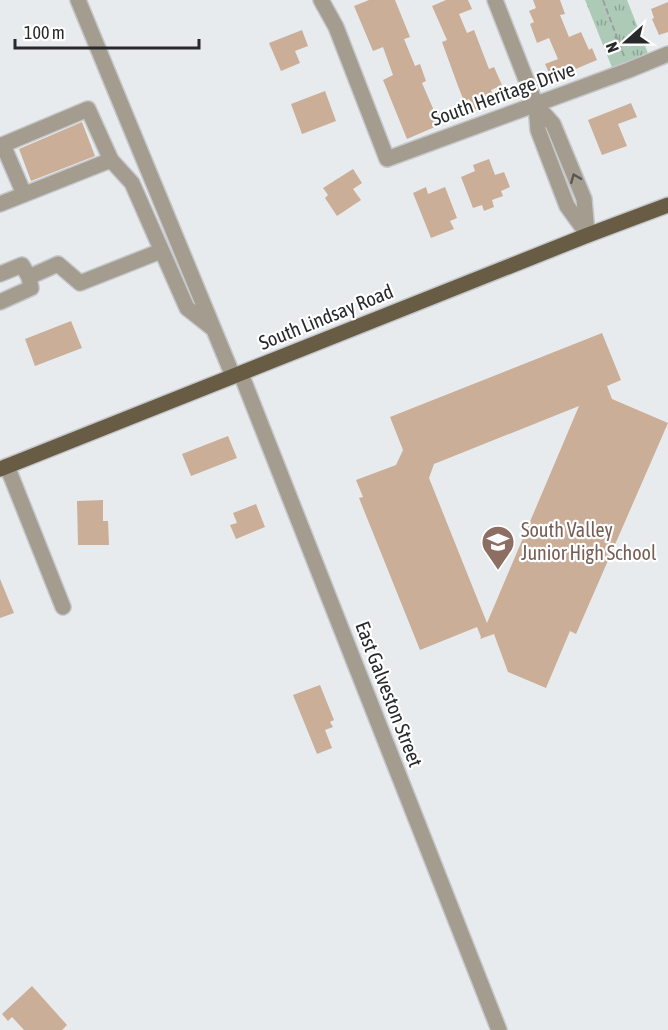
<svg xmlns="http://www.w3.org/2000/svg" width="668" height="1030" font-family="'Asap Condensed',sans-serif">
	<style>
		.park { fill: url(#park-tufts) }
		.building { fill: #cbae98; fill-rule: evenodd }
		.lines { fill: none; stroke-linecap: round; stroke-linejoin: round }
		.minor-casing { stroke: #c5c8cb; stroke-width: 18 }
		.major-casing { stroke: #c5c8cb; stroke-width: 18 }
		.path { stroke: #9c9fa1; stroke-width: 2; stroke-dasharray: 6 3; stroke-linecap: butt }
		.minor { stroke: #a39c8f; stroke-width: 15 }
		.major { stroke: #685c45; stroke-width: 15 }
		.oneway { stroke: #595753 }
		.labels { text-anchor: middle; stroke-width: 4.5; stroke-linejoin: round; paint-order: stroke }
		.street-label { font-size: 20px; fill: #28292b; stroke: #fff }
		.education-label { font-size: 20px; fill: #785e54; stroke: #fff; text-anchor: start }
	</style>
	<defs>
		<pattern id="park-tufts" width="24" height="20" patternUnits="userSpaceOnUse" patternTransform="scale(1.5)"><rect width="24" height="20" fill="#adcab7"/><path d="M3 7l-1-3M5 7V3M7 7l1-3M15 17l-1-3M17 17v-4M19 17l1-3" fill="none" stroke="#8da495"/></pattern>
	</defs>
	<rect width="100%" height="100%" fill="#e7ebee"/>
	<polygon class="park" points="585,0 627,0 651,61 615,75"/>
	<g class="building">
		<polygon points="369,0 395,0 410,37 404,39 415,66 420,64 426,81 422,83 435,113 439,111 444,123 407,139 383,80 393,75 383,47 373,51 354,6"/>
		<polygon points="446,0 468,0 472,9 459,14 467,33 474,30 489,69 494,67 502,85 491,90 495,102 474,110 469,99 464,101 458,86 442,42 447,40 432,6"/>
		<polygon points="533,0 560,0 565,14 560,15 569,37 581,32 589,50 592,48 597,60 552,79 545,64 558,59 549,38 537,43 530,24 534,22 529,11 536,8"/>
		<polygon points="668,2 668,32 659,35 652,19 654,18 651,9"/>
		<polygon points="302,30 308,46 295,51 300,63 281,71 269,43"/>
		<polygon points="325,91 336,121 302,134 291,104"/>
		<polygon points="631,103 637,117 618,124 627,146 602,155 588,120"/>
		<polygon points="82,122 95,156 31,181 19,149"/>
		<polygon points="489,159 495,175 504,172 510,187 501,191 503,196 492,200 494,207 484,211 482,205 473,208 461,177 475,171 473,165"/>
		<polygon points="353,169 362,183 353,189 361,200 337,216 325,198 328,195 323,188"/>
		<polygon points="426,187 428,194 445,187 457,218 450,221 454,229 431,238 413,193"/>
		<polygon points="71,321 82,348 35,366 25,339"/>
		<path d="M 602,333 L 621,380 L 607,386 L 612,399 L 668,423 L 576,634 L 570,631 L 546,688 L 508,672 L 494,634 L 480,639 L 481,637 L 477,627 L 420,650 L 359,498 L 363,497 L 356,480 L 396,465 L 403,450 L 390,417 ZM 579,406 L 487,623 L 429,478 L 434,464 Z"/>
		<polygon points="228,436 237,458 191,476 182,454"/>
		<polygon points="103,500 103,521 108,521 109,545 78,545 77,501"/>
		<polygon points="256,504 265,527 236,539 230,525 237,523 233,513"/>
		<polygon points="0,579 14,613 0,618"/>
		<polygon points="320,685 334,720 330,722 333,727 325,730 332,748 317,754 293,695"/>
		<polygon points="32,986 67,1025 62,1030 24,1030 12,1017 8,1021 2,1014"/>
	</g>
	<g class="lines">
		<g class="minor-casing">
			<g id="minor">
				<polyline points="78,0 233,376"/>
				<polyline points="321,0 336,27 387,159 629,70 668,54"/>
				<polyline points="495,0 536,105 538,130 567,206 588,235"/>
				<polyline points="536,105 553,124 584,199 587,233"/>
				<polyline points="3,145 24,194"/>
				<polyline points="0,146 88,109 111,160 132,183 187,308 211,327"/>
				<polyline points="0,204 111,160"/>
				<polyline points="0,274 22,265 29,277 31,288 0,302"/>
				<polyline points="29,277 58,264 80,283 161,251"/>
				<polyline points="241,374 499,1030"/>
				<polyline points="7,466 63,607"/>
			</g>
		</g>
		<g class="major-casing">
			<polyline id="major" points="0,469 588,235 668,205"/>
		</g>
		<polyline class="path" points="603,0 624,56"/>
		<use href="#minor" class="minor"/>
		<use href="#major" class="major"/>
	</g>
	<defs><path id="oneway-chevron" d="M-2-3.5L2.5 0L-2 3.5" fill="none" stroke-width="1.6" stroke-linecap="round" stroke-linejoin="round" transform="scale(1.5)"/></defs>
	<use class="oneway" href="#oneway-chevron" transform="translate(575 178) rotate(-112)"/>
	<defs>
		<g id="school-pin" transform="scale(1.725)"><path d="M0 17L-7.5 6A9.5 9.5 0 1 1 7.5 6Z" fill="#8d6e63" stroke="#fff"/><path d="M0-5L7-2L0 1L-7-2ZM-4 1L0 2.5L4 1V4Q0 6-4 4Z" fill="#fff"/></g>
	</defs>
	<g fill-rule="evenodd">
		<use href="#school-pin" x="498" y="542"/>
	</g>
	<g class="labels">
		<g class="street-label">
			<text transform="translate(503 94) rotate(-20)" y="7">South Heritage Drive</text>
			<text transform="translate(326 317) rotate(-22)" y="7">South Lindsay Road</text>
			<text transform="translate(389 694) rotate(69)" y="7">East Galveston Street</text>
		</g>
		<g class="education-label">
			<text x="521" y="537">South Valley<tspan x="521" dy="23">Junior High School</tspan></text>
		</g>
	</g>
	<g transform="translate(626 42) rotate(249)" stroke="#ffffff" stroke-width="4.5" paint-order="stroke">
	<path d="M0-4.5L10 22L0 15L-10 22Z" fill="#28292b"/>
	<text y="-9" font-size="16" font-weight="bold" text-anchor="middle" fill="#28292b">N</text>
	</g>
	<path d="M15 39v9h184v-9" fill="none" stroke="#28292b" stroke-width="3"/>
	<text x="24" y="39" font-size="18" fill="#28292b" stroke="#ffffff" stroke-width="4.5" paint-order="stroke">100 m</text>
</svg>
